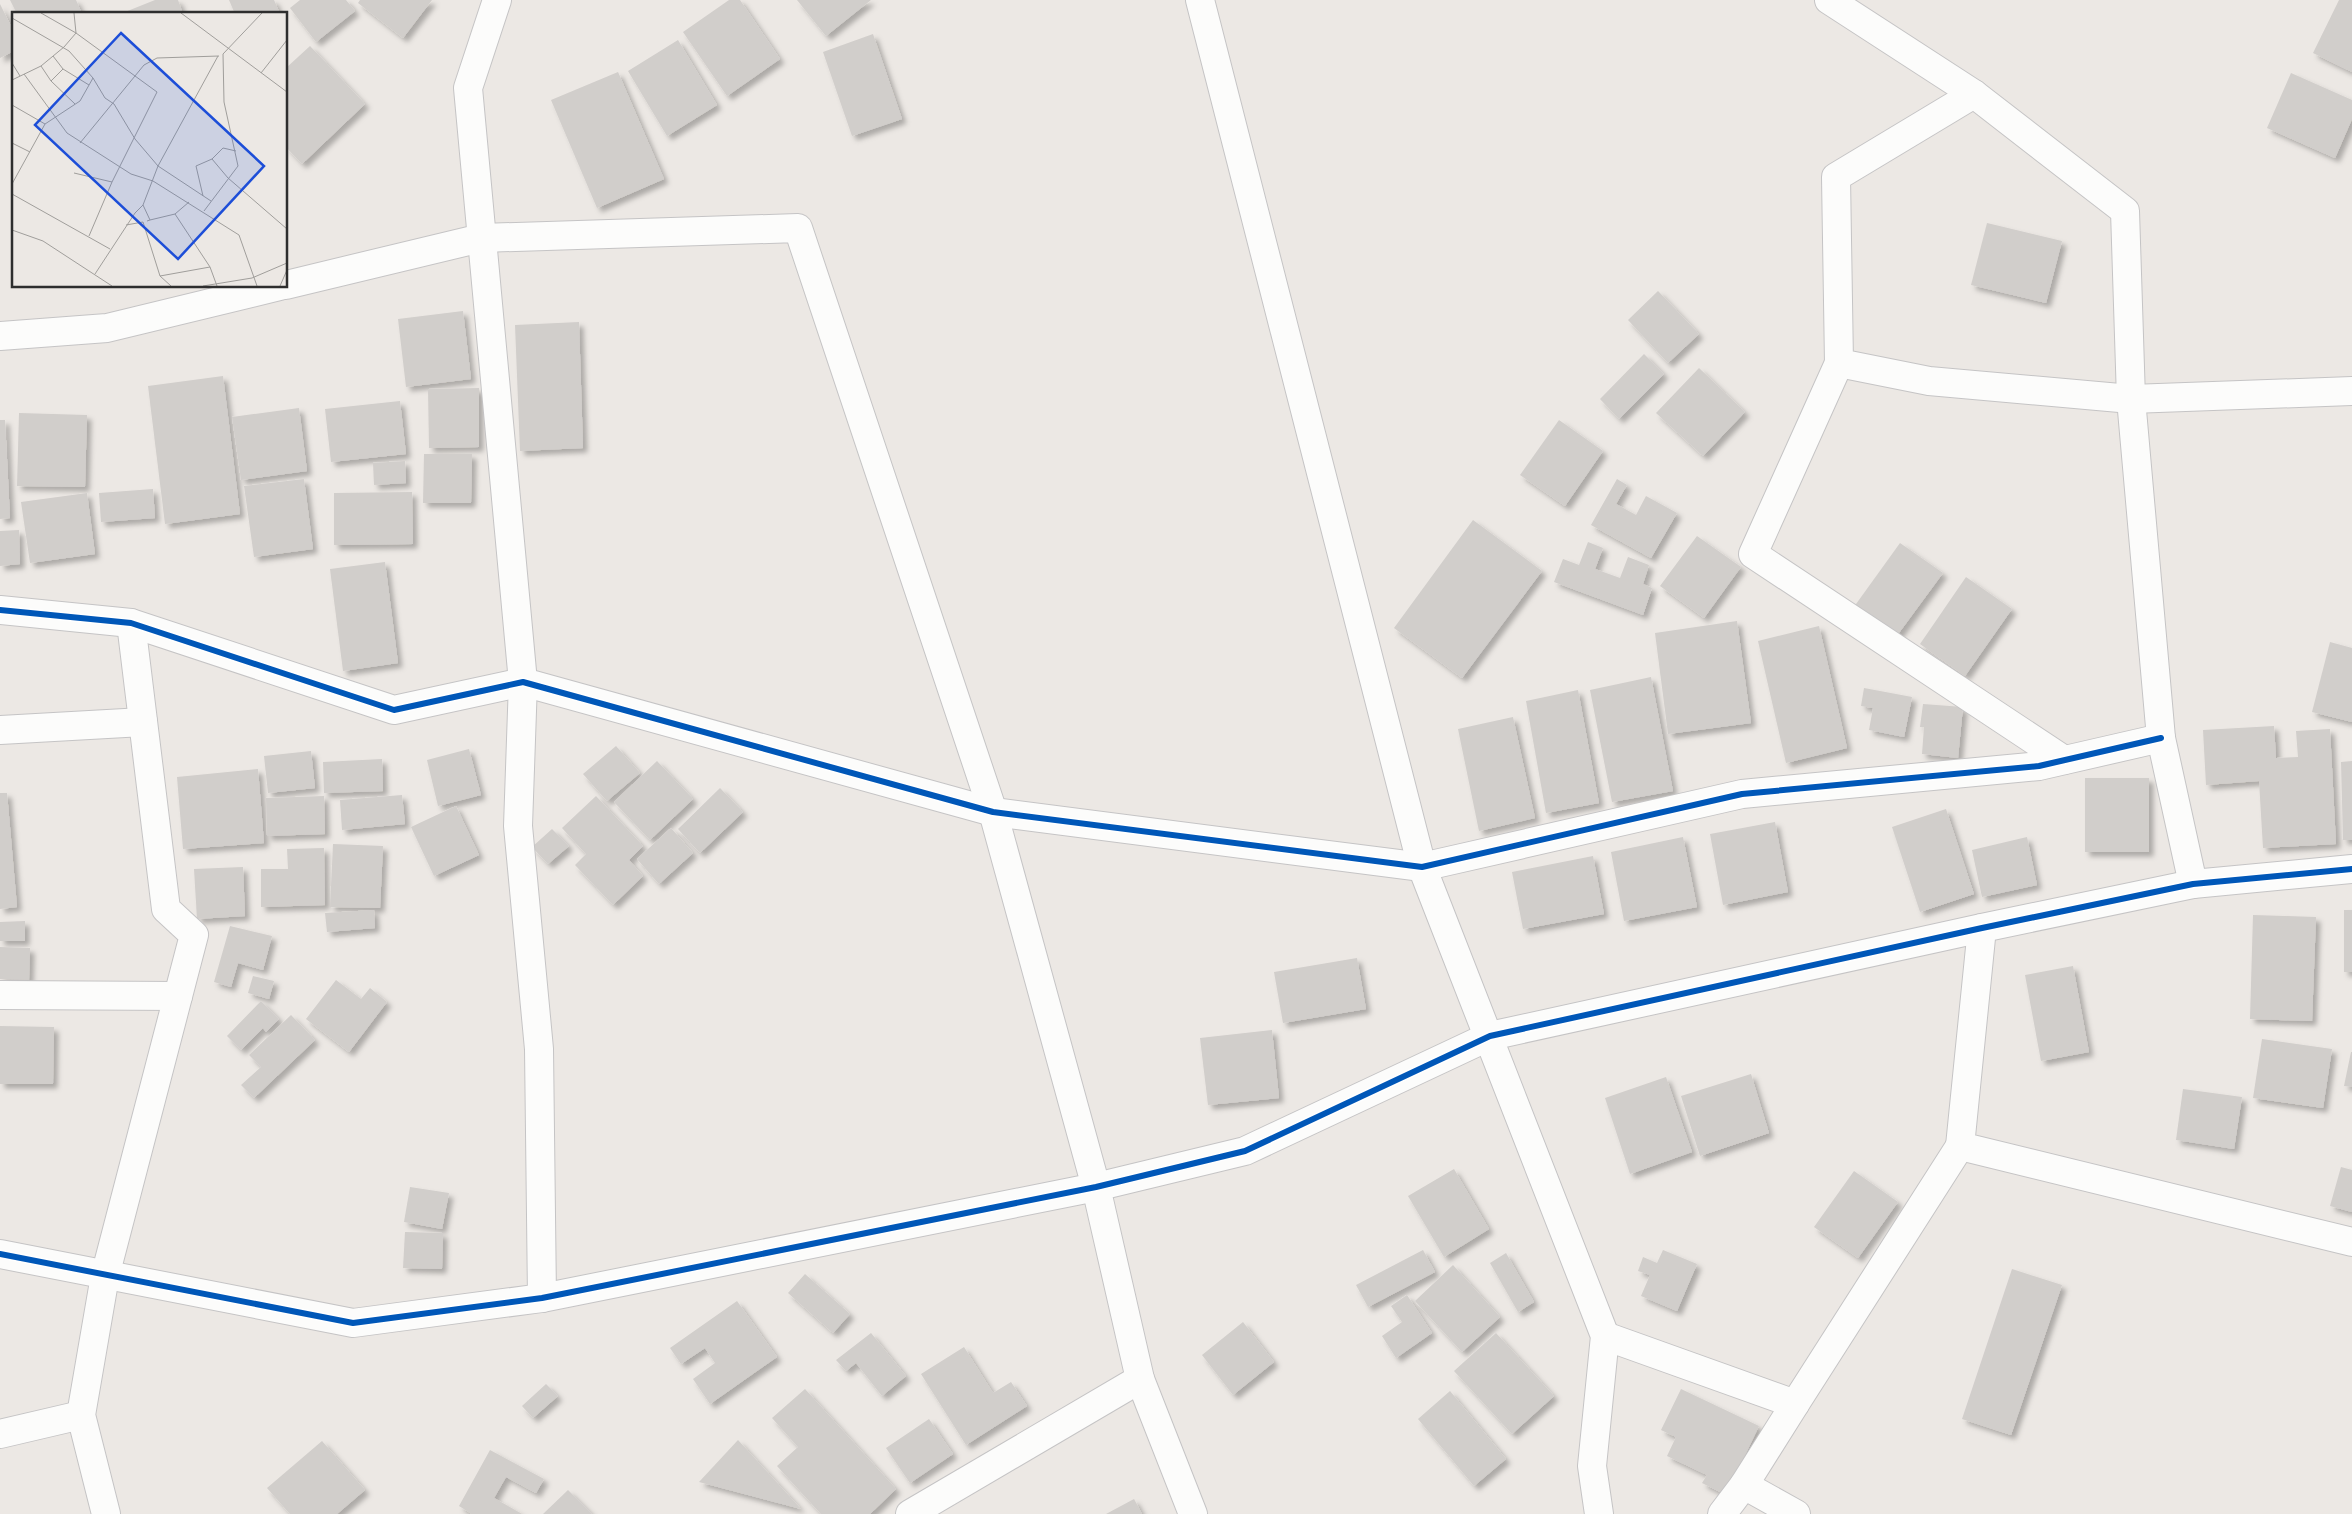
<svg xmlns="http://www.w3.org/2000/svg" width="2352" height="1514" font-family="'Public Sans',sans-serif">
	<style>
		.building { fill: #d1cecb; filter: url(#shadow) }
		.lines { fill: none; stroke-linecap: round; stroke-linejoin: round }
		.minor-casing { stroke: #c5c4c5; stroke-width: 30 }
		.minor { stroke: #fcfcfb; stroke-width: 28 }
		.cycleway-casing { stroke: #fff; stroke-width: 9 }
		.cycleway { stroke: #0057b8; stroke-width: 6 }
		.inset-road { fill: none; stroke: #a09e9b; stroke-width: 1 }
		.view { fill: #1d4ed8; fill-opacity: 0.15; stroke: #1d4ed8; stroke-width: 2.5 }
		.inset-edge { fill: none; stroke: #2e2e2e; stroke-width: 2.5 }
	</style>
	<defs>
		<filter id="shadow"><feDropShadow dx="4.5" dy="4.5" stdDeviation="2.5" flood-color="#0004"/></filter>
	</defs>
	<rect width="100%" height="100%" fill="#ece8e4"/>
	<g class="building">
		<polygon points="10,0 76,0 82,14 17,14"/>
		<polygon points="155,0 178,0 183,14 120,14"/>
		<polygon points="229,0 274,0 280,14 235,14"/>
		<polygon points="300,0 346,0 355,11 316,42 290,8"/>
		<polygon points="360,0 432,0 403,38 358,3"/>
		<polygon points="729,0 740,0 780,59 727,96 683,32"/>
		<polygon points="797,0 871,0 826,36"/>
		<polygon points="2339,0 2352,0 2352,72 2313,53"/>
		<polygon points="0,4 14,32 14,51 0,58"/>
		<polygon points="873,34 902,119 852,136 823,52"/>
		<polygon points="678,40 717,105 667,136 628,71"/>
		<polygon points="310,46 365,104 302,164 286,147 286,68"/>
		<polygon points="618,72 664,179 597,208 551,100"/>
		<polygon points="2291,73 2352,100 2352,119 2335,158 2267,128"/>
		<polygon points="1987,223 2062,241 2046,303 1971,285"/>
		<polygon points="1658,291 1699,334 1668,363 1628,320"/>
		<polygon points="463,311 471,379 406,387 398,319"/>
		<polygon points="579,322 583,448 520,451 515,325"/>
		<polygon points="1644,354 1664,374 1619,419 1600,399"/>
		<polygon points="1699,368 1745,412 1703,456 1656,413"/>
		<polygon points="223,376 240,514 165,524 148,386"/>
		<polygon points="479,388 479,447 429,448 428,389"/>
		<polygon points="400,401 406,454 331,462 325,409"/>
		<polygon points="299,408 307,471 241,480 232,417"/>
		<polygon points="19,413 87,415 85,487 17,486"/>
		<polygon points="0,420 5,420 10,518 0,519"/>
		<polygon points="1559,420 1603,451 1565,506 1520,475"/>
		<polygon points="424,454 472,454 471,503 423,503"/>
		<polygon points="405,461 406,483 374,485 373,463"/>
		<polygon points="304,479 313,549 254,557 244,486"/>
		<polygon points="1617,479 1627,485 1616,504 1636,515 1646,496 1677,513 1651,558 1591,525"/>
		<polygon points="153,489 155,518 101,522 99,493"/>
		<polygon points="412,492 413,544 334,545 334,493"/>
		<polygon points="87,493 95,554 30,563 21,502"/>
		<polygon points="1473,520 1542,571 1462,678 1394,628"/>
		<polygon points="19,530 20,564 0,566 0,531"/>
		<polygon points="1697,536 1741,567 1704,618 1660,586"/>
		<polygon points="1588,542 1603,548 1595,569 1620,578 1628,557 1649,565 1643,584 1652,588 1643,615 1554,582 1563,559 1579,565"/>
		<polygon points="1900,543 1943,573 1893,641 1851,611"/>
		<polygon points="385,562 398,663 343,671 330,569"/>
		<polygon points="1966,577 2012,609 1965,676 1920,644"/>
		<polygon points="1737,621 1751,723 1668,734 1655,633"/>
		<polygon points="1819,626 1847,748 1786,763 1758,641"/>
		<polygon points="2330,642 2352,648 2352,722 2312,712"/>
		<polygon points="1651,677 1673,791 1612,802 1590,690"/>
		<polygon points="1864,688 1912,697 1904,737 1869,730 1873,708 1861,706"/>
		<polygon points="1578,690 1599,803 1546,813 1526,701"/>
		<polygon points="1923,704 1963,707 1958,758 1922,754 1924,727 1920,727"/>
		<polygon points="1513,717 1535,818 1479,831 1458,729"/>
		<polygon points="2274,726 2276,758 2298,757 2296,731 2330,729 2336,844 2263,848 2259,781 2206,785 2203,730"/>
		<polygon points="616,746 640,773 607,801 583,774"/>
		<polygon points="469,749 481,795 438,806 427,760"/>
		<polygon points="311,751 315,788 268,793 264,756"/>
		<polygon points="382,759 383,791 324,793 323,762"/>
		<polygon points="657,761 693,799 650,840 614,802"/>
		<polygon points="2352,761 2352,840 2343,840 2341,762"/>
		<polygon points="258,769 264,843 183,849 177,777"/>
		<rect x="2085" y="778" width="64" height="74"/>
		<polygon points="720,788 743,812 700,853 678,829"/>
		<polygon points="0,793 7,793 17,907 0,909"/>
		<polygon points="402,795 405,824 342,830 340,800"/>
		<polygon points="324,796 325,834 267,836 266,798"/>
		<polygon points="596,796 643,846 629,860 643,876 613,905 575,865 586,854 562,828"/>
		<polygon points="456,806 479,855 434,876 411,827"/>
		<polygon points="1946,809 1974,894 1920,912 1892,827"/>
		<polygon points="1775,822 1788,892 1723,905 1710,834"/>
		<polygon points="671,828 693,853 659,884 637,859"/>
		<polygon points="552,829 569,846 548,864 532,847"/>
		<polygon points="1683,837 1697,907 1624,921 1611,852"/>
		<polygon points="2027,837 2037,885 1982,897 1972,850"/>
		<polygon points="333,844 383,846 380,908 330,907"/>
		<polygon points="324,848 325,905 261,907 261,869 288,869 287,849"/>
		<polygon points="1593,856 1604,914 1523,929 1512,872"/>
		<polygon points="243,867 245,916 197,919 194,869"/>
		<polygon points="374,910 375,928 327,932 325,913"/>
		<rect x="2344" y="910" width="8" height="62"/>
		<polygon points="2253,915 2316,917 2312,1021 2250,1019"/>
		<polygon points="25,921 25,941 0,941 0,922"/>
		<polygon points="230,926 272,936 263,970 238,963 231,987 214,982"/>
		<polygon points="0,947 30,948 29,980 0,979"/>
		<polygon points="1357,958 1366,1009 1283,1023 1274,972"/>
		<polygon points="2073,966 2089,1052 2041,1061 2025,975"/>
		<polygon points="253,976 274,981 269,999 248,993"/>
		<polygon points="336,980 361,999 370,988 387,1002 349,1052 306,1019"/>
		<polygon points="261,1001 279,1019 266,1032 263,1028 241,1050 227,1036"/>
		<polygon points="291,1015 315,1040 254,1098 241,1085 261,1067 249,1055"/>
		<polygon points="0,1026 54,1027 53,1084 0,1084"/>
		<polygon points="1272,1030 1279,1098 1208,1105 1200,1038"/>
		<polygon points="2262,1039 2332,1049 2323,1108 2253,1098"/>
		<polygon points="2351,1052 2352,1052 2352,1087 2344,1086"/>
		<polygon points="1751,1074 1769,1133 1700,1156 1681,1096"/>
		<polygon points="1666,1077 1692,1152 1630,1174 1605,1098"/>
		<polygon points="2183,1089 2242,1097 2234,1149 2176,1140"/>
		<polygon points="2341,1167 2352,1170 2352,1212 2330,1206"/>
		<polygon points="1454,1169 1489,1229 1444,1257 1408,1196"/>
		<polygon points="1854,1171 1898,1202 1858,1258 1814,1227"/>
		<polygon points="410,1187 449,1193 442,1229 404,1222"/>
		<polygon points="405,1232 443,1233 442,1269 403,1268"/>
		<polygon points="1423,1250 1435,1272 1368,1307 1356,1285"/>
		<polygon points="1663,1250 1697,1264 1677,1311 1641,1296 1650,1275 1638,1271 1643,1257 1657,1263"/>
		<polygon points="1506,1253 1534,1302 1518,1312 1490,1263"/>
		<polygon points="1453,1265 1500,1317 1462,1352 1415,1301"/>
		<polygon points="2012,1269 2062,1285 2011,1435 1962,1419"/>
		<polygon points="805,1274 850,1314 833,1333 788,1293"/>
		<polygon points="1407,1295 1432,1333 1396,1358 1382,1336 1402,1322 1391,1306"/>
		<polygon points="737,1301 777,1357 710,1404 693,1379 715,1363 705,1348 681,1364 670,1348"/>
		<polygon points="1243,1322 1274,1362 1233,1395 1202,1355"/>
		<polygon points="871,1333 906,1376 882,1396 856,1363 846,1371 836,1360"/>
		<polygon points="1496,1333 1554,1396 1512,1434 1454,1371"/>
		<polygon points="964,1347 993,1393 1011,1382 1027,1406 966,1445 921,1374"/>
		<polygon points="546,1384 558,1396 533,1418 522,1406"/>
		<polygon points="805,1389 896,1489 870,1514 821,1514 777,1466 798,1447 772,1418"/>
		<polygon points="1681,1389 1759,1426 1726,1495 1702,1483 1707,1475 1667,1456 1676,1437 1661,1430"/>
		<polygon points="1450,1391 1506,1459 1474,1486 1418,1419"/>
		<polygon points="929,1419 953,1454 910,1483 886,1448"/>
		<polygon points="738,1440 801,1509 699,1482"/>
		<polygon points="322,1441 365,1490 337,1514 290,1514 267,1488"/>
		<polygon points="490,1450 544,1479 536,1493 506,1477 494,1498 522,1514 472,1514 459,1506"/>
		<polygon points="568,1490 592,1514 543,1514"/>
		<polygon points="1134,1499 1142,1514 1106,1514"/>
	</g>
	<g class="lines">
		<g class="minor-casing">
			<g id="minor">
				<polyline points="497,0 468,88 523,682 518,826 539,1049 542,1298"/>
				<polyline points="1200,0 1422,867 1605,1336 1592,1466 1599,1514"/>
				<polyline points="1829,0 1974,94 2125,211 2131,399 2161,738 2193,884"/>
				<polyline points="1974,94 1836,177 1839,363 1929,381 2131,399 2352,391"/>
				<polyline points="286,285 481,238 798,228 993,812 1096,1187 1140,1379 910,1514"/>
				<polyline points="0,336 107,328 280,286"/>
				<polyline points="1839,363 1753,554 2064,760"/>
				<polyline points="0,610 131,623 394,710 523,682 993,812 1422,867 1742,794 2039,766 2161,738"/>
				<polyline points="0,730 143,722"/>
				<polyline points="1982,928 1960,1146 2352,1242"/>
				<polyline points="0,995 178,996"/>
				<polyline points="0,1254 353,1323 542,1298 1096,1187 1245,1151 1490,1036 1982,928 2193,884 2352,869"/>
				<polyline points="1605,1336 1795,1404 1744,1485"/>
				<polyline points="1140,1379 1193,1514"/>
				<polyline points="1795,1404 1960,1146"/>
				<polyline points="0,1434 81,1415"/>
				<polyline points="106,1514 81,1415 105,1276 194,935 166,909 131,623"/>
				<polyline points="1722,1514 1744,1485 1796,1514"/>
			</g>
		</g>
		<use href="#minor" class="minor"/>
		<g class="cycleway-casing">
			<g id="cycleway">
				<polyline points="0,610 131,623 394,710 523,682 993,812 1422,867 1742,794 2039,766 2161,738"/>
				<polyline points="0,1254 353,1323 542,1298 1096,1187 1245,1151 1490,1036 1982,928 2193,884 2352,869"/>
			</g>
		</g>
		<use href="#cycleway" class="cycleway"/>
	</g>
	<g transform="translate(12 12)">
		<rect width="275" height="275" fill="#ece8e4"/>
		<path class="inset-road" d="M 29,1 L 64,21 L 145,80 L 100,170 L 62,161M 169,1 L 275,80M 0,6 L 57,39 L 81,66 L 93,86 L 102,92 L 123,127 L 146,154 L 199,189M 41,44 L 51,57 L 77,73M 0,51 L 8,64M 29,54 L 39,69 L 63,92M 249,61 L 275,28M 12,62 L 55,121 L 119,162 L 141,169 L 227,223 L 245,274M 0,68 L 29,54 L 52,35 L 64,21 L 62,1M 39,69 L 51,57M 0,93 L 33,112M 0,131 L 18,140M 68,131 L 132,53 L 145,46 L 207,44M 224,139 L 211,136 L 200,147 L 216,166 L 275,217M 0,172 L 33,112 L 68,89 L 81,66M 0,182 L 98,237M 191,184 L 184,154 L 200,147M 177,190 L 163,202 L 198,255 L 205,274M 131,193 L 138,208 L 135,209M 192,199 L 226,154 L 212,90 L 211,42 L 250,1M 138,208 L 163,202M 114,213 L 131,210 L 148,264 L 159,274M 0,218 L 31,229 L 100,274M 77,224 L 100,170M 83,262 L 123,201 L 131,193 L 146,154 L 206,44M 148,264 L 198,255M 191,274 L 240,266 L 275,251M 268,274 L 275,258"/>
		<path class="view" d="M 109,21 L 252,154 L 166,247 L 23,113 Z"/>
		<rect width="275" height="275" class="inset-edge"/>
	</g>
</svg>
